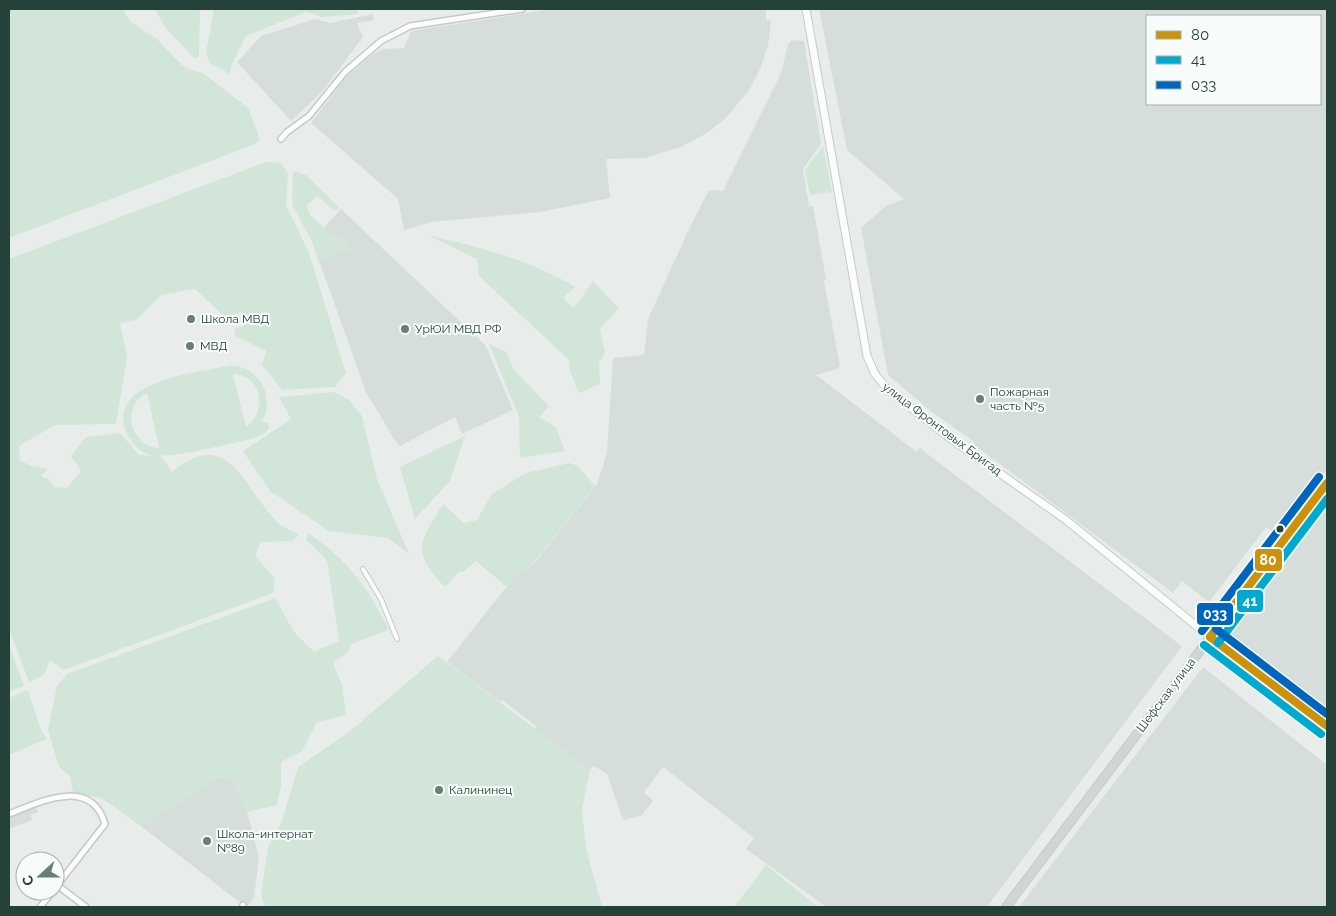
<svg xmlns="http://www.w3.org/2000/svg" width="1336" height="916" font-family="Raleway,sans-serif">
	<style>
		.built { fill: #d6dedb; fill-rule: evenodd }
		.green { fill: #d1e6d8; fill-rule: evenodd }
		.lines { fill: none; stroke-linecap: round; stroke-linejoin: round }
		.pedestrian-casing { stroke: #c5cac8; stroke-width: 6 }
		.minor-casing { stroke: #c5cac8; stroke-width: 8 }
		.secondary-casing { stroke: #c3cbc8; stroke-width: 9 }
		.primary-casing { stroke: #c3ccc9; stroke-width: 10 }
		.pedestrian { stroke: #fcfcfc; stroke-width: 4 }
		.minor { stroke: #fcfcfc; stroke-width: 5 }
		.secondary { stroke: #fcfcfc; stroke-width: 7 }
		.primary { stroke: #cfd7d5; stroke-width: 8 }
		.bus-1-casing { stroke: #f7fbf9; stroke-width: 11 }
		.bus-2-casing { stroke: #f7fbf9; stroke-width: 11 }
		.bus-3-casing { stroke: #f7fbf9; stroke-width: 11 }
		.bus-1 { stroke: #cd920c; stroke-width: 8 }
		.bus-2 { stroke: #00a9ce; stroke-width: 8 }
		.bus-3 { stroke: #0065bd; stroke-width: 8 }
		.poi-dot { fill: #697e78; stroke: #f7fbf9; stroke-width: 2 }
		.bus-dot { fill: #24423a; stroke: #f7fbf9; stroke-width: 2 }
		.labels { text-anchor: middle; stroke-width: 4; stroke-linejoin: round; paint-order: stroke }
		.poi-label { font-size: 12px; fill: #24423a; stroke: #f7fbf9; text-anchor: start }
		.street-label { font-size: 12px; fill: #24423a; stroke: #f7fbf9 }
		.line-badge { stroke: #f7fbf9; stroke-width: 2 }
		.badge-label { font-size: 14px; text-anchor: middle; font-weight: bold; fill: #fff }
	</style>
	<rect width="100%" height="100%" fill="#e8edeb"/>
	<g class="built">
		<polygon points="553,9 766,9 766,20 771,21 768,46 760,69 750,89 724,120 705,134 681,147 645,158 606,159 610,198 540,212 432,222 404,230 398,199 311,123 345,78 374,53 384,49 404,48 411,31"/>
		<path d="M 819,9 L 1327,9 L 1327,470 L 1275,533 L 1266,527 L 1209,602 L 1182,581 L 1173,593 L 977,447 L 973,441 L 932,412 L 888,375 L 861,228 L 886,206 L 904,199 L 847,150 ZM 1320,16 L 1320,104 L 1147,104 L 1147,16 Z"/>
		<polygon points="373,14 374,20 357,23 363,37 321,93 291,121 237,62 261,36 315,19 330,23"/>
		<polygon points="792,40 804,41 821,144 803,169 809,206 813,206 826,279 824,281 840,366 837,369 816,375 917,452 920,448 930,456 1182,646 987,907 826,907 746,849 754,838 663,767 644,792 653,801 641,816 623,820 607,774 594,766 590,770 536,730 536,726 502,700 500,702 447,662 518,572 532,566 597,484 607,453 613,358 644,355 648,319 690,227 709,190 723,191 781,73 788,44"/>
		<polygon points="341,209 486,346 513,410 462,434 455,417 400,446 396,442 366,392 312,241"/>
		<polygon points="1327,508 1327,713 1226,636"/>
		<polygon points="1203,667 1327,765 1327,907 1019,907"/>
		<polygon points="230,776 247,812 259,856 254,898 246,907 141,826 216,778"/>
		<polygon points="36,807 38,812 31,815 32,820 9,829 9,818"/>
	</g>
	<g class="green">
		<polygon points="9,9 122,9 132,23 157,39 181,64 190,70 203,73 248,108 260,139 255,144 9,238"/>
		<polygon points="155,9 200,9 199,56 195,59 165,27"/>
		<polygon points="214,9 357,9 358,14 322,17 306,12 246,36 232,64 230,74 210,63 206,53"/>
		<polygon points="823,146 832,192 810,195 805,170"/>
		<path d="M 266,162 L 281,163 L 288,174 L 286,205 L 309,253 L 346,373 L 335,387 L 282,390 L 262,365 L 266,351 L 235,336 L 235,329 L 243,326 L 241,312 L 226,318 L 195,289 L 161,295 L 136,320 L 120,323 L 127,357 L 116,424 L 55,425 L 19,446 L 20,460 L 31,466 L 48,469 L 41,476 L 49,479 L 54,487 L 67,488 L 81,471 L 71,456 L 86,437 L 120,433 L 139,455 L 161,456 L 172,472 C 228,424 244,488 276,521 C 282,527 292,531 299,535 L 291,541 L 261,542 L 255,556 L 275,579 L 273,593 L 64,670 L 50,660 L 44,675 L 29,682 L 9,629 L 9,259 Z"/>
		<polygon points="293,171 306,175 339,208 334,211 318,196 307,205 310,215 332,235 345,240 354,255 341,249 319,264 312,241 292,205"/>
		<path d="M 430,236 C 481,247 530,260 575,287 L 563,298 L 574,308 L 593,281 L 619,308 L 600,329 L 605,354 L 599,362 L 600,384 L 579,393 L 570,371 L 569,360 L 479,276 L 477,259 Z"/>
		<polygon points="489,344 506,352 514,370 549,406 539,417 556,427 565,451 520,458 519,417"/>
		<path d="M 232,365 C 261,369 275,397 262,422 L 268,422 L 269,428 L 265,433 L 252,439 C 225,444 176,459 150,455 C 140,453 130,441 126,432 C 106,380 198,373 232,365 ZM 233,374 C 262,374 268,411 246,427 ZM 147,393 L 159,447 L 159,448 C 130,445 120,407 147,393 Z"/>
		<polygon points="334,392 349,400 362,416 377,479 409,554 388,538 329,531 270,491 243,451 291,419 279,397"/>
		<polygon points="465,436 450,481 415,519 400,467"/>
		<path d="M 569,463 L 578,466 L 595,486 L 531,566 L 518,572 L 507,587 L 476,561 L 463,572 L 459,572 L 445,587 C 410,550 420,542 443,504 L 464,523 L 477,520 L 492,494 L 526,473 Z"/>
		<path d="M 308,533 C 349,561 367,586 389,630 L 351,644 L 348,652 L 333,662 L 342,685 L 346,715 L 317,722 L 302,751 L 281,762 L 281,786 L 277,805 L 247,812 L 230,776 L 216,778 L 141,826 L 101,798 L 73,792 L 70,776 L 59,767 L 48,730 L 57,686 L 67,674 L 275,598 L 294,632 L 314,652 L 339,641 L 327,560 L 306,540 Z"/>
		<polygon points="9,645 24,686 9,692"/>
		<polygon points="438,656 590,770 582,810 586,848 602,907 265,907 261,895 268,847 282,821 298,767 350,731"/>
		<polygon points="28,690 41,730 47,739 9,755 9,698"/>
		<polygon points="766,865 818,907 734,907"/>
	</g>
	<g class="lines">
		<g class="pedestrian-casing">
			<polyline id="pedestrian" points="363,569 381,599 397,639"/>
		</g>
		<g class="minor-casing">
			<g id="minor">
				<polyline points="281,139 287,132 309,116 345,72 381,41 410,26 522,9"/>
				<path d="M 9,814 C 40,802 91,776 105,824 L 55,888"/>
				<polyline points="57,885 86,907"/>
				<polyline points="40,907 53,891"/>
				<polyline points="242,907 243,905"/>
			</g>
		</g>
		<g class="secondary-casing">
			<polyline id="secondary" points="806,9 867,356 875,374 887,389 947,436 1066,520 1210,637 1327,726"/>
		</g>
		<g class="primary-casing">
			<polyline id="primary" points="1006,907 1327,483"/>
		</g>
		<use href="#pedestrian" class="pedestrian"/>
		<use href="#minor" class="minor"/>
		<use href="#secondary" class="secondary"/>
		<use href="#primary" class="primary"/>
		<g class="bus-1-casing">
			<g id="bus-1">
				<polyline points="1210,637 1327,483"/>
				<polyline points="1210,637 1327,726"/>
			</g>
		</g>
		<g class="bus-2-casing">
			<g id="bus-2">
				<polyline points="1218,643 1327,499"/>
				<polyline points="1204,645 1321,734"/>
			</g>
		</g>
		<g class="bus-3-casing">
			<g id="bus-3">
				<polyline points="1216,629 1327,714"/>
				<polyline points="1202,631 1319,477"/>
			</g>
		</g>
		<use href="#bus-1" class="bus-1"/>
		<use href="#bus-2" class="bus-2"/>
		<use href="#bus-3" class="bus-3"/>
	</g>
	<g class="poi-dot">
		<circle cx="191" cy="319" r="5"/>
		<circle cx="405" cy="329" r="5"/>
		<circle cx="190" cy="346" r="5"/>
		<circle cx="980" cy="399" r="5"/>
		<circle cx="439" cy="790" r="5"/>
		<circle cx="207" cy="841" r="5"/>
	</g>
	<circle class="bus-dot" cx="1280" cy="529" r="4.5"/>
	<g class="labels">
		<g class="poi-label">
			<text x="201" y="323">Школа МВД</text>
			<text x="415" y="333">УрЮИ МВД РФ</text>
			<text x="200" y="350">МВД</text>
			<text x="990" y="396">Пожарная<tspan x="990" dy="14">часть №5</tspan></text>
			<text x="449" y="794">Калининец</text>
			<text x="217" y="838">Школа-интернат<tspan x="217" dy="14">№89</tspan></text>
		</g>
		<g class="street-label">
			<text transform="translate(942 429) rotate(37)" y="4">улица Фронтовых Бригад</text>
			<text transform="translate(1166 695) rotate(-53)" y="4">Шефская улица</text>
		</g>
	</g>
	<g class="line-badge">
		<rect x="1254" y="548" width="29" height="24" rx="5" fill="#cd920c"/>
		<rect x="1236" y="589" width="28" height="24" rx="5" fill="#00a9ce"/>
		<rect x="1196" y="602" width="38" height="24" rx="5" fill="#0065bd"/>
	</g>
	<g class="badge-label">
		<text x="1268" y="565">80</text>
		<text x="1250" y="606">41</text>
		<text x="1215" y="619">033</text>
	</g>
	<rect width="1336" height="916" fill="none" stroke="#24423a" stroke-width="20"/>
	<rect x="1146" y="15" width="175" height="90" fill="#f7fbf9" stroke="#a3b1ad"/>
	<rect x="1156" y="31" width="25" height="8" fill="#cd920c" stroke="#a3b1ad"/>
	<text x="1191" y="40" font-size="15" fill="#24423a">80</text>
	<rect x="1156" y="56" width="25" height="8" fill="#00a9ce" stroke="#a3b1ad"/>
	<text x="1191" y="65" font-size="15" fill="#24423a">41</text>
	<rect x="1156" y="81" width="25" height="8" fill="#0065bd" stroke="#a3b1ad"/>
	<text x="1191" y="90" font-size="15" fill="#24423a">033</text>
	<g transform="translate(40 876) rotate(249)"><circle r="24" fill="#f7fbf9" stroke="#a3b1ad"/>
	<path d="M0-4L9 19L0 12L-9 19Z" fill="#697e78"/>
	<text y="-8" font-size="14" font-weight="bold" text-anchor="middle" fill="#24423a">С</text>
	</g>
</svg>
